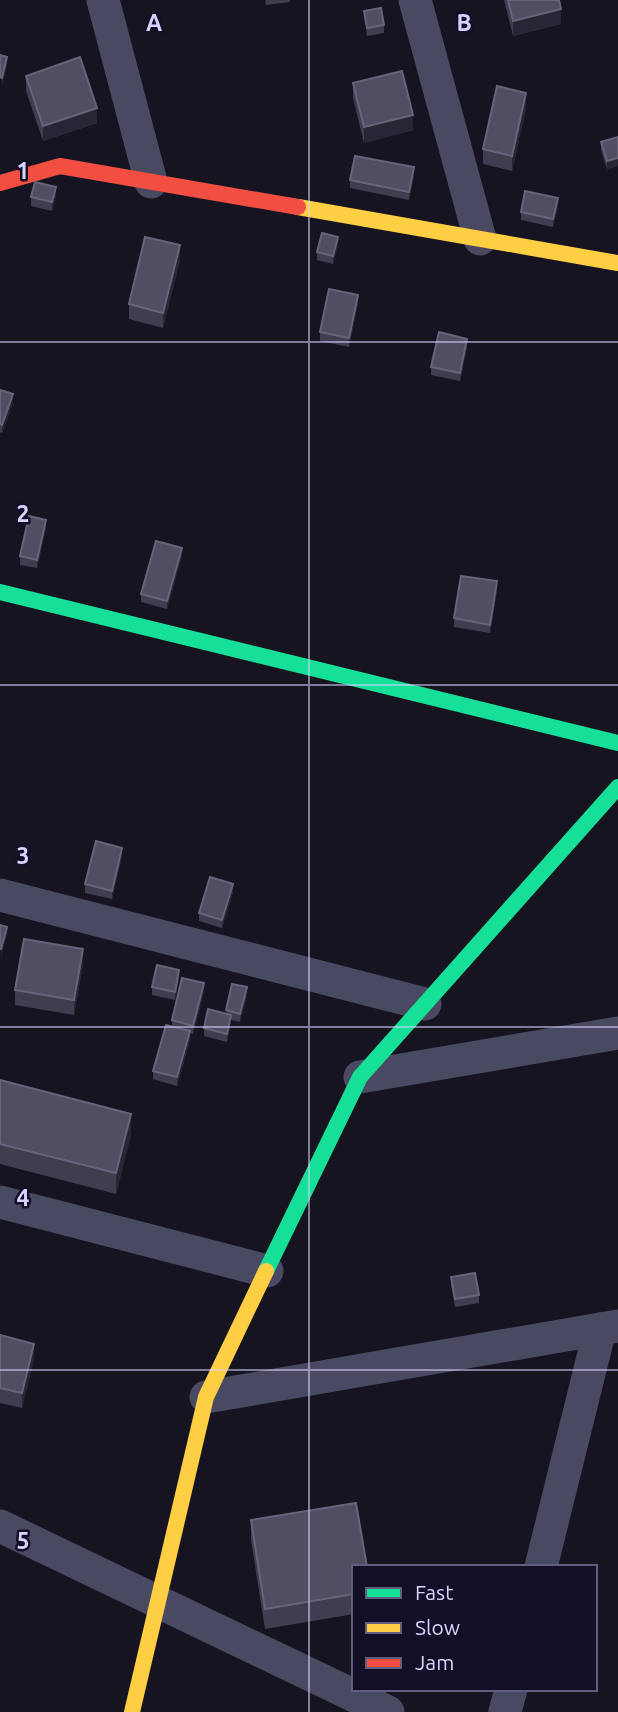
<svg xmlns="http://www.w3.org/2000/svg" width="618" height="1712" font-family="Ubuntu,sans-serif">
	<style>
		.lines { fill: none; stroke-linecap: round; stroke-linejoin: round }
		.street { stroke: #4a4962; stroke-width: 33 }
		.fast { stroke: #16e098; stroke-width: 16 }
		.slow { stroke: #ffcf43; stroke-width: 16 }
		.jam { stroke: #f24e42; stroke-width: 16 }
		.wall { fill: #403d50 }
		.shaded-wall { fill: #282635 }
		.building { fill: #504e63; stroke: #66637b; stroke-width: 2 }
		.grid { fill: none; stroke: #d9d4ff; stroke-width: 2; stroke-opacity: 0.55 }
		.grid-label { font-size: 23px; text-anchor: middle; font-weight: bold; fill: #d9d4ff; stroke: #130f26; stroke-width: 5; stroke-linejoin: round; paint-order: stroke }
	</style>
	<rect width="100%" height="100%" fill="#161421"/>
	<g class="lines">
		<g class="street">
			<polyline points="103,0 151,182"/>
			<polyline points="415,0 480,239"/>
			<polyline points="0,895 425,1004"/>
			<polyline points="360,1077 618,1033"/>
			<polyline points="0,1202 267,1271"/>
			<polyline points="206,1397 618,1326"/>
			<polyline points="0,1526 388,1712"/>
			<polyline points="541,1567 600,1329"/>
			<polyline points="505,1712 511,1689"/>
		</g>
		<g class="fast">
			<polyline points="0,592 618,743"/>
			<polyline points="266,1271 360,1077 618,787"/>
		</g>
		<g class="slow">
			<polyline points="298,207 618,263"/>
			<polyline points="132,1712 206,1397 266,1271"/>
		</g>
		<polyline class="jam" points="0,183 60,166 298,207"/>
	</g>
	<g class="wall">
		<polygon points="265,0 290,0 290,2 266,5"/>
		<polygon points="504,0 559,0 561,24 513,36"/>
		<polygon points="364,11 384,25 384,33 367,36"/>
		<polygon points="26,76 97,123 43,141 26,91"/>
		<polygon points="353,83 413,130 364,143 353,98"/>
		<polygon points="526,108 512,171 483,164 483,149"/>
		<polygon points="618,137 618,166 607,169 601,150 601,142"/>
		<polygon points="414,176 409,200 350,188 350,180"/>
		<polygon points="56,195 52,211 31,206 31,197"/>
		<polygon points="558,206 553,227 521,220 521,212"/>
		<polygon points="338,246 333,264 317,260 317,252"/>
		<polygon points="180,260 163,328 129,319 129,304"/>
		<polygon points="358,303 349,347 320,341 320,332"/>
		<polygon points="467,347 460,381 431,375 431,367"/>
		<polygon points="0,390 13,403 2,433 0,432"/>
		<polygon points="46,528 37,568 20,565 20,556"/>
		<polygon points="182,556 167,609 141,602 141,594"/>
		<polygon points="497,590 490,633 454,627 454,618"/>
		<polygon points="122,856 112,899 85,893 85,884"/>
		<polygon points="233,892 222,928 199,921 199,913"/>
		<polygon points="83,964 74,1015 15,1005 15,990"/>
		<polygon points="179,978 175,1000 152,995 152,987"/>
		<polygon points="204,991 193,1034 190,1033 190,1040 177,1086 153,1079 153,1071 172,1026 172,1020"/>
		<polygon points="247,995 240,1022 231,1020 227,1042 204,1036 204,1028 226,1013 226,1010"/>
		<polygon points="0,1080 131,1134 116,1194 0,1164"/>
		<polygon points="451,1277 479,1295 479,1303 455,1307 451,1285"/>
		<polygon points="0,1335 34,1359 22,1408 0,1403"/>
		<polygon points="251,1520 354,1567 354,1614 265,1629 251,1540"/>
	</g>
	<g class="shaded-wall">
		<polygon points="561,9 561,24 513,36 513,21"/>
		<polygon points="7,57 7,65 2,86 2,78"/>
		<polygon points="526,93 526,108 512,171 512,156"/>
		<polygon points="97,108 97,123 43,141 43,126"/>
		<polygon points="413,115 413,130 364,143 364,127"/>
		<polygon points="618,158 618,166 607,169 607,161"/>
		<polygon points="414,167 414,176 409,200 409,192"/>
		<polygon points="56,187 56,195 52,211 52,202"/>
		<polygon points="558,198 558,206 553,227 553,219"/>
		<polygon points="338,237 338,246 333,264 333,256"/>
		<polygon points="180,245 180,260 163,328 163,313"/>
		<polygon points="358,295 358,303 349,347 349,338"/>
		<polygon points="467,339 467,347 460,381 460,373"/>
		<polygon points="13,394 13,403 2,433 2,425"/>
		<polygon points="46,520 46,528 37,568 37,560"/>
		<polygon points="182,548 182,556 167,609 167,601"/>
		<polygon points="497,581 497,590 490,633 490,625"/>
		<polygon points="122,848 122,856 112,899 112,891"/>
		<polygon points="233,884 233,892 222,928 222,920"/>
		<polygon points="7,927 7,935 1,957 1,949"/>
		<polygon points="83,949 83,964 74,1015 74,1000"/>
		<polygon points="179,970 179,978 175,1000 175,992"/>
		<polygon points="204,983 204,991 193,1034 193,1026"/>
		<polygon points="247,987 247,995 240,1022 240,1014"/>
		<polygon points="231,1015 231,1023 227,1042 227,1034"/>
		<polygon points="190,1031 190,1040 177,1086 177,1077"/>
		<polygon points="131,1114 131,1134 116,1194 116,1173"/>
		<polygon points="34,1344 34,1359 22,1408 22,1393"/>
	</g>
	<g class="building">
		<polygon points="508,0 559,0 561,9 513,21"/>
		<polygon points="381,8 384,25 367,28 364,11"/>
		<polygon points="0,55 7,57 2,78 0,77"/>
		<polygon points="80,57 97,108 43,126 26,76"/>
		<polygon points="402,71 413,115 364,127 353,83"/>
		<polygon points="497,86 526,93 512,156 483,149"/>
		<polygon points="618,137 618,158 607,161 601,142"/>
		<polygon points="355,156 414,167 409,192 350,180"/>
		<polygon points="35,182 56,187 52,202 31,197"/>
		<polygon points="525,191 558,198 553,219 521,212"/>
		<polygon points="322,233 338,237 333,256 317,252"/>
		<polygon points="145,237 180,245 163,313 129,304"/>
		<polygon points="329,289 358,295 349,338 320,332"/>
		<polygon points="439,332 467,339 460,373 431,367"/>
		<polygon points="0,390 13,394 2,425 0,424"/>
		<polygon points="29,516 46,520 37,560 20,556"/>
		<polygon points="156,541 182,548 167,601 141,594"/>
		<polygon points="461,576 497,581 490,625 454,618"/>
		<polygon points="96,841 122,848 112,891 85,884"/>
		<polygon points="210,877 233,884 222,920 199,913"/>
		<polygon points="0,925 7,927 1,949 0,949"/>
		<polygon points="24,939 83,949 74,1000 15,990"/>
		<polygon points="157,965 179,970 175,992 152,987"/>
		<polygon points="182,978 204,983 193,1026 172,1020"/>
		<polygon points="232,984 247,987 240,1014 226,1010"/>
		<polygon points="208,1009 231,1015 227,1034 204,1028"/>
		<polygon points="166,1025 190,1031 177,1077 153,1071"/>
		<polygon points="0,1080 131,1114 116,1173 0,1144"/>
		<polygon points="475,1273 479,1295 455,1299 451,1277"/>
		<polygon points="0,1335 34,1344 22,1393 0,1388"/>
		<polygon points="356,1503 367,1567 354,1567 354,1594 265,1609 251,1520"/>
	</g>
	<path class="grid" d="M 309,0 L 309,1712M 0,342 L 618,342M 0,685 L 618,685M 0,1027 L 618,1027M 0,1370 L 618,1370"/>
	<g class="grid-label">
		<text x="154" y="31">A</text>
		<text x="464" y="31">B</text>
		<text x="23" y="179">1</text>
		<text x="23" y="522">2</text>
		<text x="23" y="864">3</text>
		<text x="23" y="1206">4</text>
		<text x="23" y="1549">5</text>
	</g>
	<rect x="352" y="1565" width="245" height="126" fill="#130f26" stroke="#625e7d" stroke-width="2"/>
	<rect x="366" y="1588" width="35" height="10" fill="#16e098" stroke="#625e7d" stroke-width="2"/>
	<text x="415" y="1600" font-size="21" fill="#d9d4ff">Fast</text>
	<rect x="366" y="1623" width="35" height="10" fill="#ffcf43" stroke="#625e7d" stroke-width="2"/>
	<text x="415" y="1635" font-size="21" fill="#d9d4ff">Slow</text>
	<rect x="366" y="1658" width="35" height="10" fill="#f24e42" stroke="#625e7d" stroke-width="2"/>
	<text x="415" y="1670" font-size="21" fill="#d9d4ff">Jam</text>
</svg>
